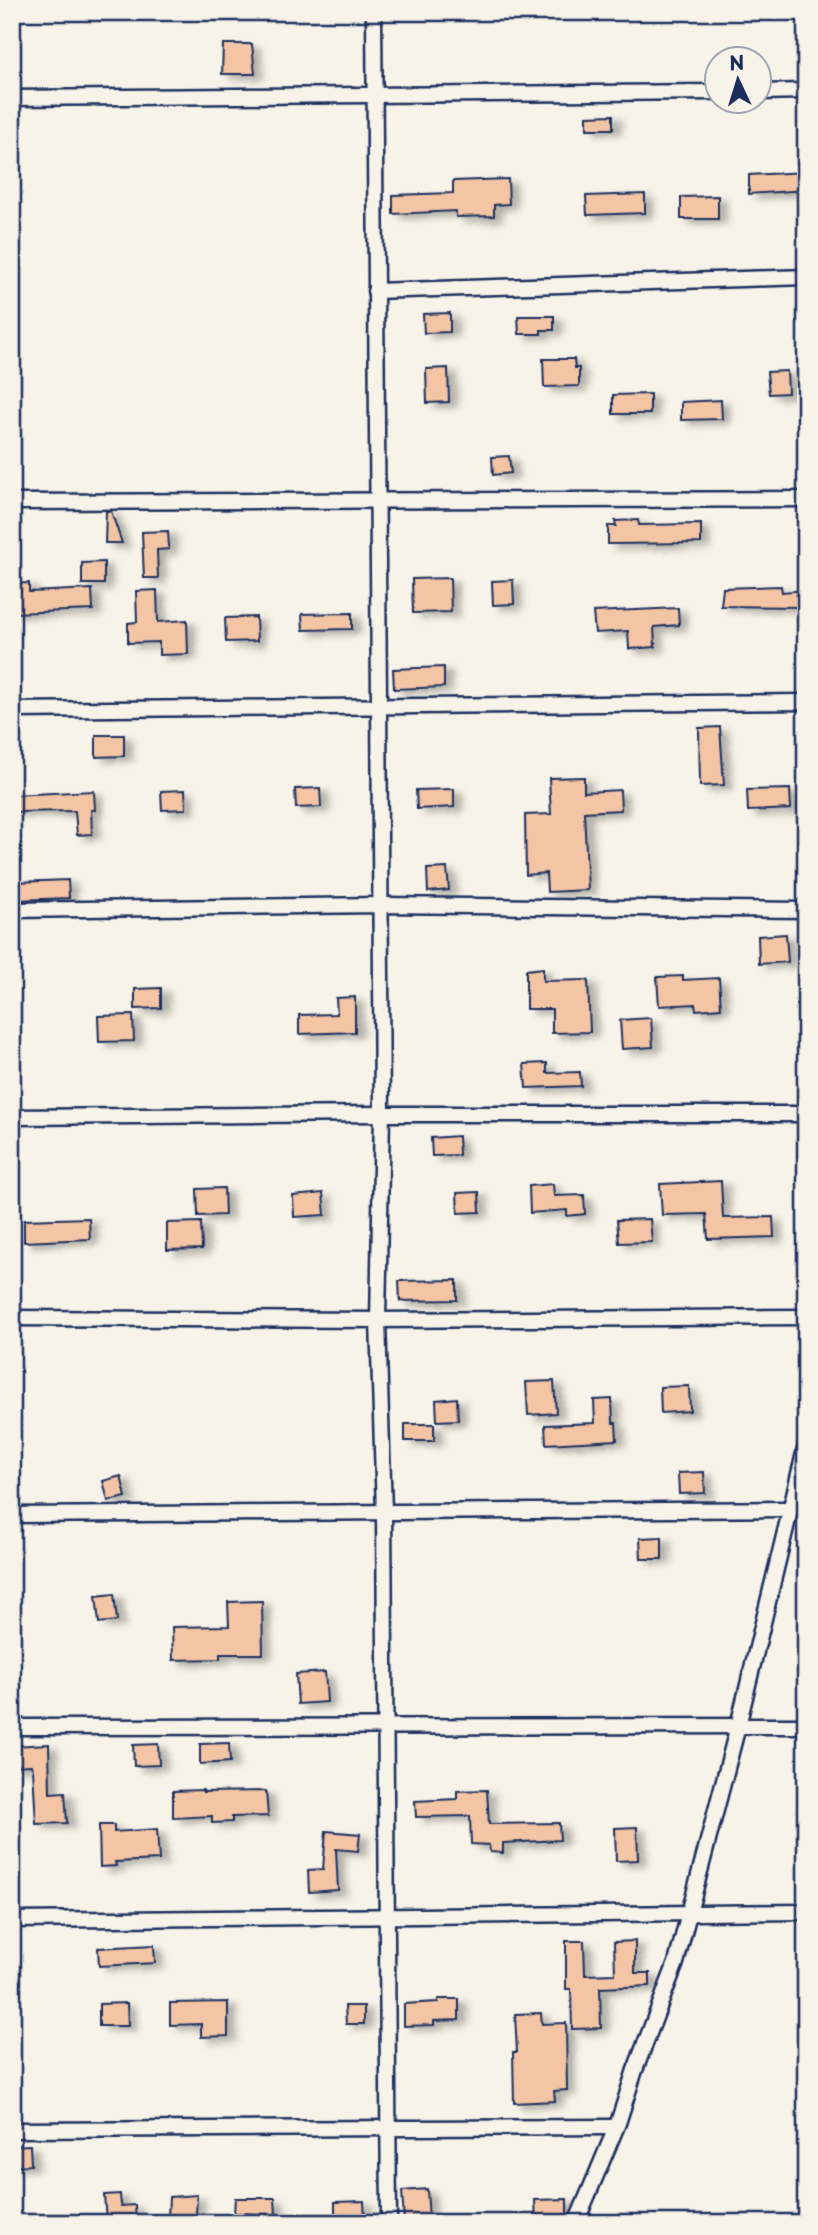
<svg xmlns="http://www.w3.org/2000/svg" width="818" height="2235" font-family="'Playpen Sans',sans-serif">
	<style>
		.building { fill: #f4c5a4; stroke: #1b2f5e; stroke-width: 2; filter: url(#shadow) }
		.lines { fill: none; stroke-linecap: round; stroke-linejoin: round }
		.street-casing { stroke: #1b2f5e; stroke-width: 19 }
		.street { stroke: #f7f3e8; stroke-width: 14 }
	</style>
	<defs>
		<filter id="shadow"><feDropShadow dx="8" dy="4.5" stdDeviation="3.5" flood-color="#0004"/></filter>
	</defs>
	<rect width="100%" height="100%" fill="#f7f3e8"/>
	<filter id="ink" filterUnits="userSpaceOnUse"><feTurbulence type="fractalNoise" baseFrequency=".0143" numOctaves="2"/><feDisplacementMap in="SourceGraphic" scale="14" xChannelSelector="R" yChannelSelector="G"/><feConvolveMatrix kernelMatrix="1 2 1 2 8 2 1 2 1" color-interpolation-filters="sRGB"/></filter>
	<g filter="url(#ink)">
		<g class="building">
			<polygon points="223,44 252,44 255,74 222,74"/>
			<polygon points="613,115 613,129 587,129 587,116"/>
			<polygon points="806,172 806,190 749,194 749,175"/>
			<polygon points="508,179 509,204 494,205 494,216 456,217 456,211 393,214 393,195 453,193 453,181"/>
			<polygon points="645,194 645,213 587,215 586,196"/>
			<polygon points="718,196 718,219 681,219 681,197"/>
			<polygon points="450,313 450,332 424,333 423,314"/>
			<polygon points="518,316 554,316 554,330 541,330 541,334 519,334"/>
			<polygon points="543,359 574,359 575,368 579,368 579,386 544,387"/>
			<polygon points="448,368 449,402 427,403 426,369"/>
			<polygon points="787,371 788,393 769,394 767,372"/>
			<polygon points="650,394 650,414 613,414 613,395"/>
			<polygon points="721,400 722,419 681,420 681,402"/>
			<polygon points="509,456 511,473 493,475 492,457"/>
			<polygon points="106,511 111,511 122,543 105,543"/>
			<polygon points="638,520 639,525 701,524 701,543 608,544 608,526 616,526 615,521"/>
			<polygon points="168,531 169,549 157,550 158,578 144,578 142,532"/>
			<polygon points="104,562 104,584 82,584 82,563"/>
			<polygon points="450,578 451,612 413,613 412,579"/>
			<polygon points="513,580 514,604 493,605 492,581"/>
			<polygon points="29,583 29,592 92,589 93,610 12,613 12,584"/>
			<polygon points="781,586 782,592 806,590 806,607 721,606 723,588"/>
			<polygon points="157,590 158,622 187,620 188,654 159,655 159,642 128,643 128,623 137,622 136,591"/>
			<polygon points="678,608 679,625 654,627 655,647 629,649 628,631 595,633 593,612"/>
			<polygon points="352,613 352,629 303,630 302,614"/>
			<polygon points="256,617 257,641 226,642 225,618"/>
			<polygon points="444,667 444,687 394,689 393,669"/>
			<polygon points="720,727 724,785 700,786 699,728"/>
			<polygon points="96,735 124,735 124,756 96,757"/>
			<polygon points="584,777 584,792 620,790 621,810 584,812 588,890 547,892 546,873 526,875 525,815 551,814 549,778"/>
			<polygon points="320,788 321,807 296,808 295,789"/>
			<polygon points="454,789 454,807 417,809 416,790"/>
			<polygon points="790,789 791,809 748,811 747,790"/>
			<polygon points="185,790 186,809 162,810 161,791"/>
			<polygon points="94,791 95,810 91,810 92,834 77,835 75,811 12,812 12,795"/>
			<polygon points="447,868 449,890 428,892 427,869"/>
			<polygon points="68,880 69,898 17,900 16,882"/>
			<polygon points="786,934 788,962 759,964 758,936"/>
			<polygon points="543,968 543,981 588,980 590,1032 552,1033 552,1009 526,1009 526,970"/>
			<polygon points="683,976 683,980 719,978 721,1008 696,1010 695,1004 659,1006 657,977"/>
			<polygon points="161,988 161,1008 135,1009 135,989"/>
			<polygon points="355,997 355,1032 299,1034 299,1015 337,1014 336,998"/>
			<polygon points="133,1015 134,1041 99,1042 98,1016"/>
			<polygon points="651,1018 653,1047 622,1049 620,1020"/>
			<polygon points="547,1063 547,1073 580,1072 581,1086 526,1088 524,1064"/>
			<polygon points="458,1136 459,1155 432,1156 431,1138"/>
			<polygon points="721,1181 723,1218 773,1217 774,1237 708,1239 706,1214 662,1215 660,1184"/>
			<polygon points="553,1184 554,1196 584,1195 585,1214 567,1216 567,1210 530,1213 529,1186"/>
			<polygon points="224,1188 225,1215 198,1216 197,1189"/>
			<polygon points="479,1192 480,1212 458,1213 457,1193"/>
			<polygon points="323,1193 325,1215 294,1217 293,1196"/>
			<polygon points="89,1218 90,1239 24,1242 24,1220"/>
			<polygon points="650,1219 652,1242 619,1243 617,1220"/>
			<polygon points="201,1222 202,1249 167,1250 167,1223"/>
			<polygon points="457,1280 457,1300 400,1301 399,1281"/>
			<polygon points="554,1381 556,1413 528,1415 526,1382"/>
			<polygon points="689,1386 690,1411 661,1413 660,1387"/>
			<polygon points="457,1398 458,1420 437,1421 436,1400"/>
			<polygon points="612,1399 613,1423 616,1423 617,1440 546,1444 545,1425 595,1423 594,1400"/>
			<rect x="405" y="1424" width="29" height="17"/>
			<polygon points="704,1472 705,1493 679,1494 678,1473"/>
			<polygon points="121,1476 126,1497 108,1501 103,1481"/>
			<polygon points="662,1537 662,1559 641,1559 640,1538"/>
			<polygon points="114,1594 117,1621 99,1623 96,1596"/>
			<polygon points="262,1601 263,1654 220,1654 220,1659 173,1660 172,1627 229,1626 228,1602"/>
			<polygon points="325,1672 327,1702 298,1704 296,1674"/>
			<polygon points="229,1743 230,1762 200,1764 200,1744"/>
			<polygon points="49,1744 50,1793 65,1792 67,1823 36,1824 33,1769 31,1765 12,1766 12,1746"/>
			<polygon points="158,1744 159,1765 134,1766 133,1745"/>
			<polygon points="203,1790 203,1792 266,1791 268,1816 232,1817 232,1822 212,1823 212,1816 173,1818 173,1791"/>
			<polygon points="487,1790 489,1824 559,1823 560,1840 503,1843 503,1853 490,1852 489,1845 471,1844 470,1816 416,1817 415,1801 457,1799 457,1791"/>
			<polygon points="99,1825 114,1825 114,1832 157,1829 159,1860 115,1862 116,1866 100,1867"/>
			<polygon points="637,1827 638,1860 616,1861 615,1828"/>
			<polygon points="326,1831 360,1834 358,1851 336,1849 338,1890 309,1892 308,1870 323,1869"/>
			<polygon points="566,1941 584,1941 585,1975 615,1974 614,1942 635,1941 635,1973 650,1973 650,1986 600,1988 601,2028 572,2029 571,1989 566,1989"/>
			<polygon points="154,1945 155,1963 99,1966 98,1948"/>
			<polygon points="438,1999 459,1999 459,2020 434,2021 434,2025 404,2026 404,2004 438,2002"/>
			<polygon points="228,2002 228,2036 201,2037 201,2024 170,2025 170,2003"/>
			<polygon points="127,2003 128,2026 99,2026 99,2004"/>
			<polygon points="345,2006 364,2006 364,2024 346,2024"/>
			<polygon points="541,2013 542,2024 566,2023 567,2090 554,2091 555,2101 514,2103 513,2052 517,2052 515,2014"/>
			<polygon points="30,2145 31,2165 12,2166 12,2146"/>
			<polygon points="427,2189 429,2221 404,2222 402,2191"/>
			<polygon points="120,2194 121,2206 135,2205 136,2219 106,2221 104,2195"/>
			<polygon points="197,2195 196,2216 168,2218 169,2197"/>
			<polygon points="235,2198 275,2198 276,2215 234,2213"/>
			<polygon points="567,2199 567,2220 536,2221 535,2200"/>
			<polygon points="364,2201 365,2222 335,2223 335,2202"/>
		</g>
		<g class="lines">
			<g class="street-casing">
				<g id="street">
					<polyline points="374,12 382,1114 378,1320 384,1512 389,2223"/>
					<polyline points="758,92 806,91"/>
					<polyline points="12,98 716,92"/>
					<polyline points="375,291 806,277"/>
					<polyline points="12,502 806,499"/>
					<polyline points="12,710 806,702"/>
					<polyline points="12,910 380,905 806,910"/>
					<polyline points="12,1117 382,1114 806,1114"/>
					<polyline points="12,1318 378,1320 806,1317"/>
					<polyline points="12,1515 790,1509"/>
					<polyline points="12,1727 806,1726"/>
					<polyline points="12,1920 806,1912"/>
					<polyline points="12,2130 615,2127"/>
					<polyline points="576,2223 618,2123 635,2070 676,1963 738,1726 806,1445"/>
				</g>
			</g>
			<use href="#street" class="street"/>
		</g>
	</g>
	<rect width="818" height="2235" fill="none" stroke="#f7f3e8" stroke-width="42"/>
	<rect x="21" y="21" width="776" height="2193" fill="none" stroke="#1b2f5e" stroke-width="2.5" filter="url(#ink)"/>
	<g transform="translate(738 80) rotate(356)"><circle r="33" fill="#f7f3e8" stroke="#9fa5b1" stroke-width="2"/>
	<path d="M0-5L12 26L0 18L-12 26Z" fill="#1b2f5e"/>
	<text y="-10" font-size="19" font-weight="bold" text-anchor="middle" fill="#1b2f5e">N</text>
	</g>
</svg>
